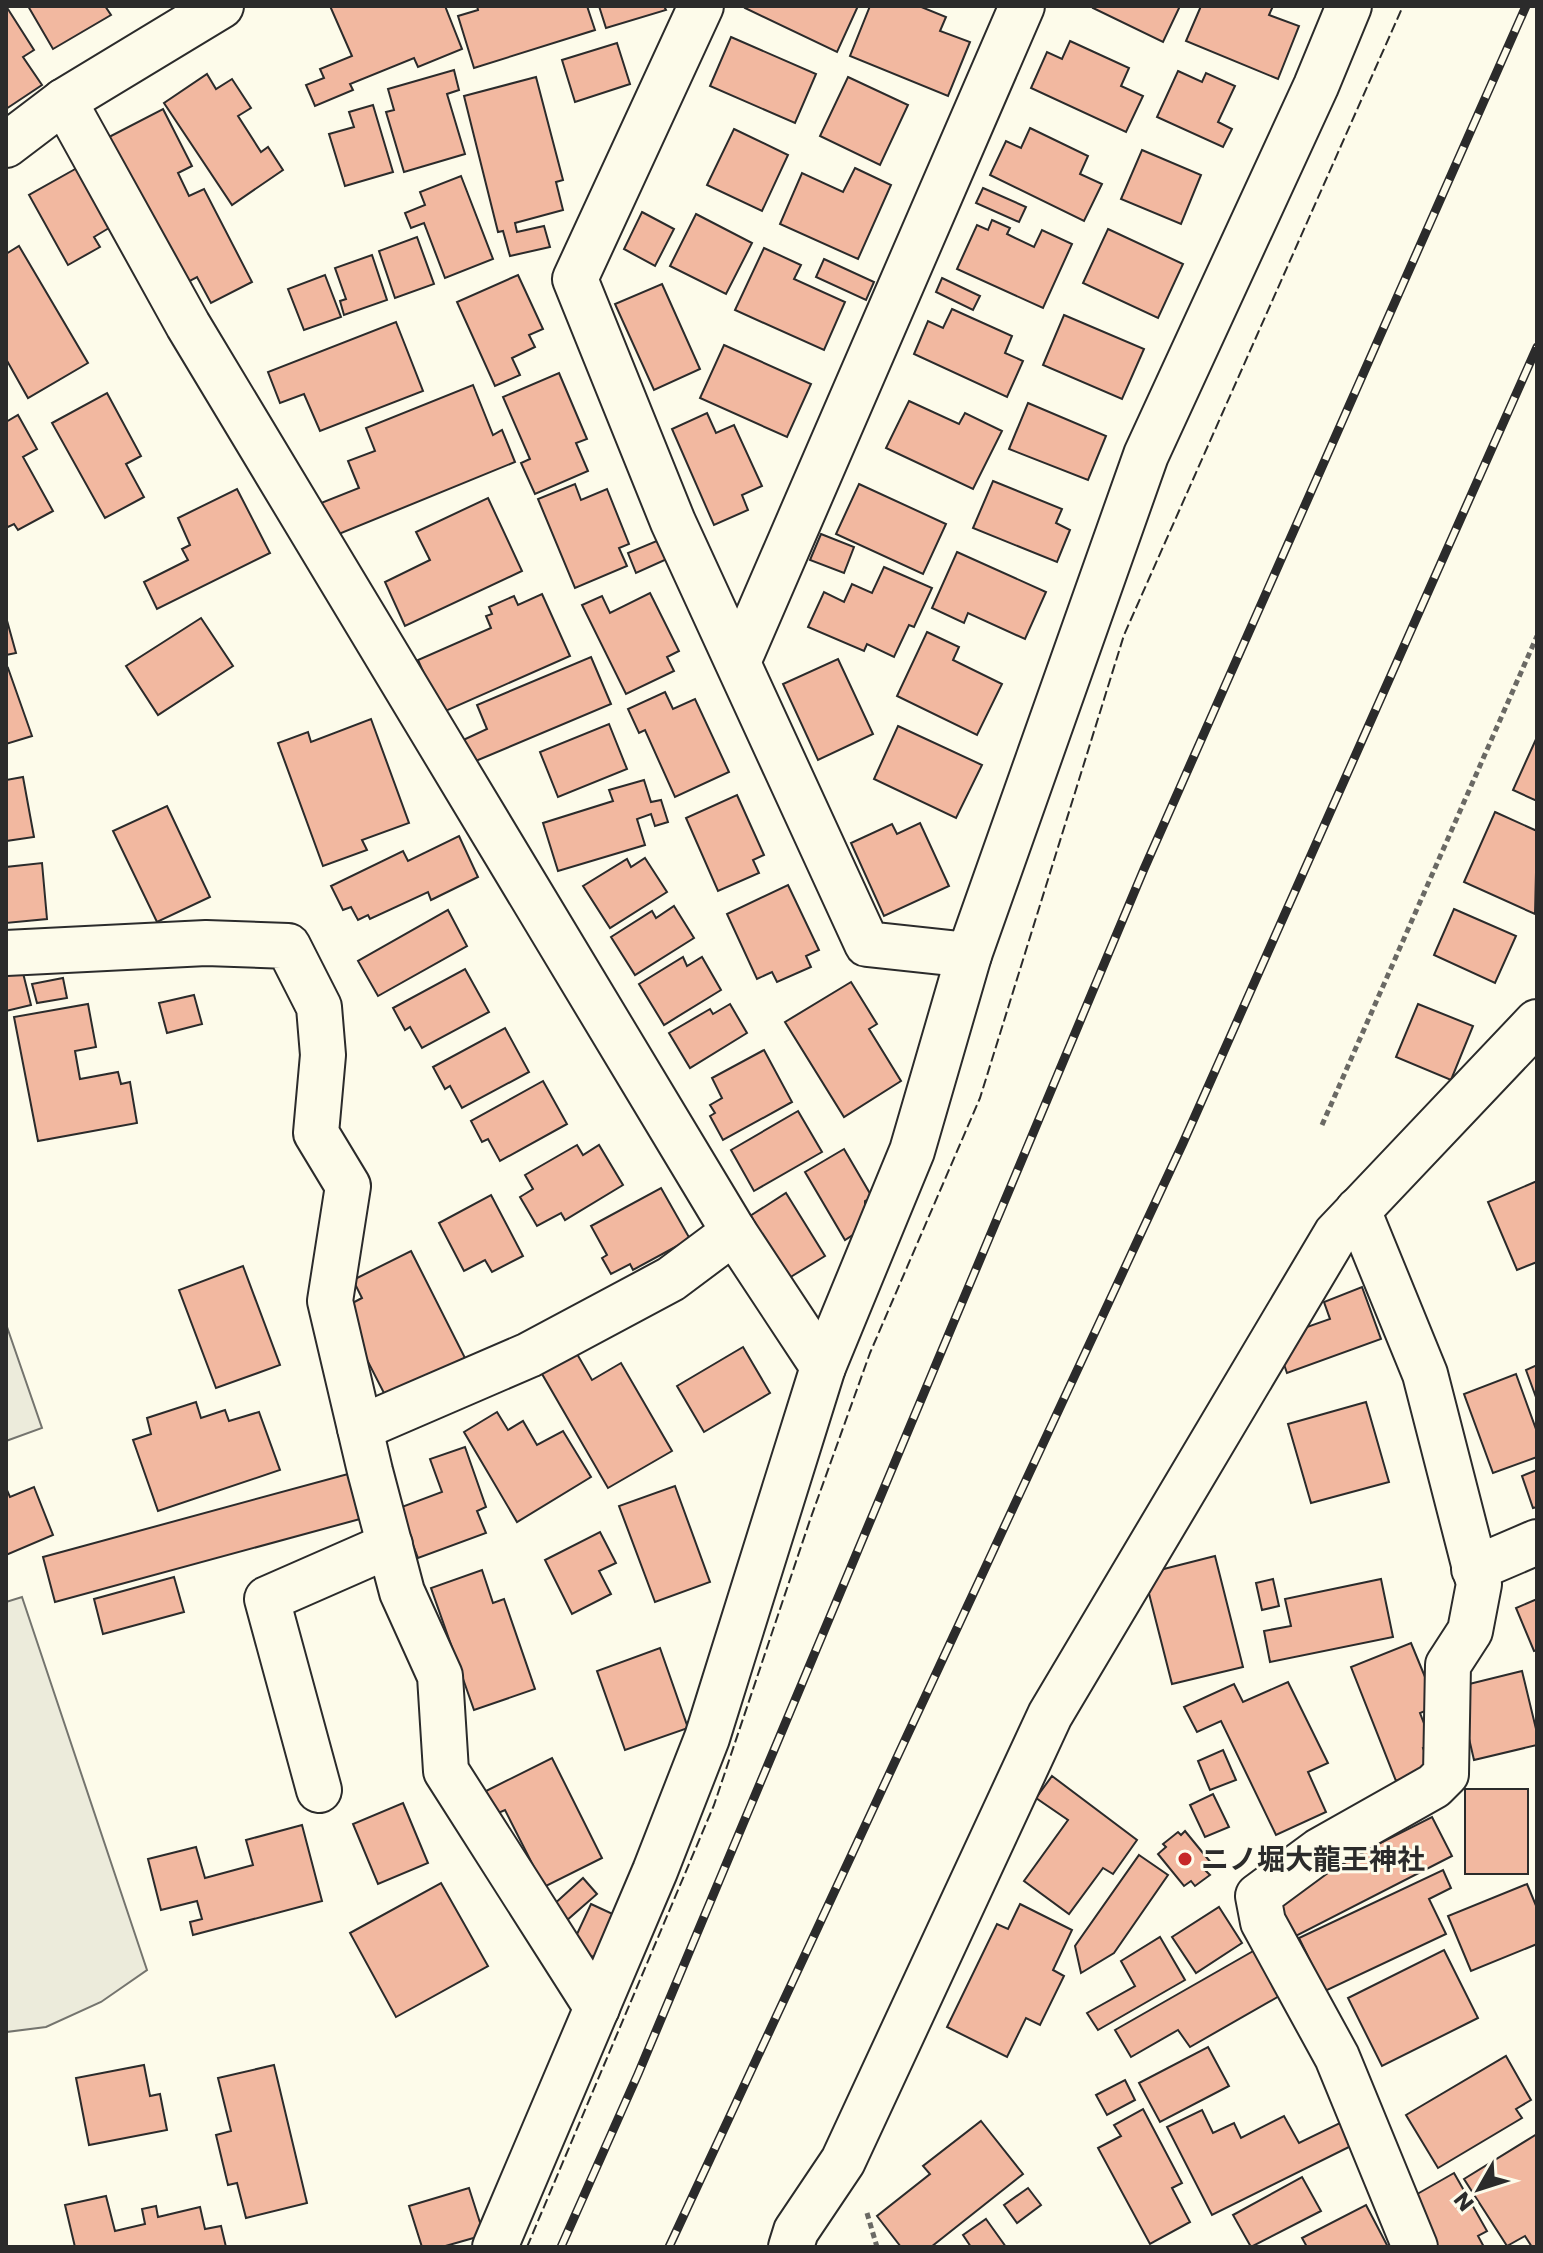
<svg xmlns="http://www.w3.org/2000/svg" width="1543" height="2253" font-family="Poppins,'Noto Sans JP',sans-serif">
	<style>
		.green { fill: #ecebdb; stroke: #74746e; stroke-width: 2 }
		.building { fill: #f2b8a0; stroke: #2b2b2b; stroke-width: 2 }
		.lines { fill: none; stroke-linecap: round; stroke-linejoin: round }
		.street-casing { stroke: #2b2b2b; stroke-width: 48 }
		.path { stroke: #6a6964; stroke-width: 5; stroke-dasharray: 6 4; stroke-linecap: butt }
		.street { stroke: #fdfbea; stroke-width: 44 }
		.rail-casing { stroke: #2b2b2b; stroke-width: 9 }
		.rail { stroke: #fdfbea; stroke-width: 6; stroke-dasharray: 18; stroke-linecap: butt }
		.fence { stroke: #2b2b2b; stroke-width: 2; stroke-dasharray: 10 4; stroke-linecap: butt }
		.poi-dot { fill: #c62828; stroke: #fdfbea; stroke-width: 3 }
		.labels { text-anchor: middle; stroke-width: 6; stroke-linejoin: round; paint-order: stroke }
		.poi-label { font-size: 28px; font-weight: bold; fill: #2b2b2b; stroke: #fdfbea; text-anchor: start }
	</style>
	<rect width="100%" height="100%" fill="#fdfbea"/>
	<g class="green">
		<polygon points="6,1324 42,1428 6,1441"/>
		<polygon points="22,1597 147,1970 101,2002 46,2027 6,2032 6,1602"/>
	</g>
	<g class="building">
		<polygon points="6,6 34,50 23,57 42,85 6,109"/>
		<polygon points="28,6 105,6 111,15 53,49"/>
		<polygon points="330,6 445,6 462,49 418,67 414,58 350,84 353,90 315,106 306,85 324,78 320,69 352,56"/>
		<polygon points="477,6 587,6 595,30 474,68 458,16 478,10"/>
		<polygon points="599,6 664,6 666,10 606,28"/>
		<polygon points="746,6 858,6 837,52 745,8"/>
		<polygon points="870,6 919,6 946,17 940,31 970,42 948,96 850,56"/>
		<polygon points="1094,6 1180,6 1163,42 1093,8"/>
		<polygon points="1201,6 1273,6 1269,15 1299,26 1278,79 1186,41"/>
		<polygon points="731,37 816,74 795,123 710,86"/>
		<polygon points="1070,41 1129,68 1121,86 1143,96 1126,132 1031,88 1047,52 1062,59"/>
		<polygon points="617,43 630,84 575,102 562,60"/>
		<polygon points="454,70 459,90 447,94 465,154 404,172 386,112 394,110 388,89"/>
		<polygon points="1178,71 1202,82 1206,73 1235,86 1218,122 1232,129 1223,147 1157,117"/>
		<polygon points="207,74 216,89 232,79 251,108 238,116 261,152 268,147 283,170 232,205 164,103"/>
		<polygon points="536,77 563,180 556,182 563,210 515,223 517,232 544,226 550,247 510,256 503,231 498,232 464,96"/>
		<polygon points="848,77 908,105 880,165 820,136"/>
		<polygon points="373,105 393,172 345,186 329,134 354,127 349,112"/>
		<polygon points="163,109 192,166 178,173 189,196 204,189 252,282 211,303 197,277 186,283 109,137"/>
		<polygon points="1030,128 1088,156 1080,174 1102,184 1084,221 990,175 1006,141 1021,148"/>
		<polygon points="734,129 788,155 762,211 707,185"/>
		<polygon points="1142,150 1201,175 1181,224 1121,199"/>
		<polygon points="77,168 109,228 94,237 100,247 68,265 29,195"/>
		<polygon points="855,168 891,185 858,259 780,224 802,173 843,192"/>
		<polygon points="461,176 493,259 445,278 424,223 411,228 405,213 425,205 420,192"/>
		<polygon points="983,188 1026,207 1019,222 976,203"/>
		<polygon points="642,212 674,229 655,266 624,249"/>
		<polygon points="696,214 752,243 726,294 670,266"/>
		<polygon points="992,220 1010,228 1007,234 1034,247 1042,230 1072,244 1043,308 957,269 977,225 988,230"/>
		<polygon points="1108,229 1183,264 1158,318 1083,283"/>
		<polygon points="417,237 434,284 395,298 379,251"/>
		<polygon points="19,246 88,363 28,398 6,359 6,254"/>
		<polygon points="764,248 801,265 794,279 845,302 824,350 735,310"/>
		<polygon points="372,255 387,300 344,315 340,301 346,299 335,268"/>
		<polygon points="824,259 874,282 866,300 816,277"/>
		<polygon points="325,275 341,317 304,330 288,289"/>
		<polygon points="518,275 543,329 529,335 535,347 512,358 520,375 495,386 457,302"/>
		<polygon points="942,278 980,296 973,310 936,292"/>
		<polygon points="662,284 700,369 654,390 615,304"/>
		<polygon points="952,309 1012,336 1005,353 1023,361 1007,397 914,354 928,321 943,328"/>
		<polygon points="1064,315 1144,349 1122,399 1043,365"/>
		<polygon points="396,322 423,391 320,431 304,394 280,403 268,372"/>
		<polygon points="724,345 811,384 787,437 700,398"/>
		<polygon points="559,373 587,439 576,443 588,471 535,494 521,463 530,459 503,397"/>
		<polygon points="473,385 493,435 502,430 515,462 334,536 321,503 359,488 348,461 375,451 366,428"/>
		<polygon points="107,393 141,456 126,464 144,497 105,518 52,423"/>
		<polygon points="909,401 959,424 965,413 1002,431 973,489 886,448"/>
		<polygon points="1028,403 1106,436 1088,480 1009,449"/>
		<polygon points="707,413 716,433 734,425 762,486 742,495 748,510 714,525 672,429"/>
		<polygon points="18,415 37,449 23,457 53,511 18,530 14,524 8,527 6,524 6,422"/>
		<polygon points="993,481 1062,509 1056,523 1070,530 1057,562 973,528"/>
		<polygon points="575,484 581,500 607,489 629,544 619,548 627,566 575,588 538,499"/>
		<polygon points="859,484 946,524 923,574 836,534"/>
		<polygon points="237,489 270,553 157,609 144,582 188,560 182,549 190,545 178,518"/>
		<polygon points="488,498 522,571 405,626 385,582 430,560 416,532"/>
		<polygon points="821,534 854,547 844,573 810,560"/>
		<polygon points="659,540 667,559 636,573 628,553"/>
		<polygon points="957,552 1046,592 1025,639 968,613 964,623 932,608"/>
		<polygon points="884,567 932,588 914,627 909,625 894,657 867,644 864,651 808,627 824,592 844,602 852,584 872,593"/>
		<polygon points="650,593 679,651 667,657 674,671 626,694 582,605 602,596 610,613"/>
		<polygon points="542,594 570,656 441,713 418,660 491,628 486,616 492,614 489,607 514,596 518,605"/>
		<polygon points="6,617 16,653 6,655"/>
		<polygon points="201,618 233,666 158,715 126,666"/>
		<polygon points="927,632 959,647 953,660 1002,684 977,735 897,696"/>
		<polygon points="591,657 611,704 471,763 461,741 487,729 477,705"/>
		<polygon points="838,659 873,734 818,760 783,684"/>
		<polygon points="8,668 32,736 6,744 6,669"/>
		<polygon points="665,692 673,709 695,699 729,772 675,797 645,730 639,733 628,709"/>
		<polygon points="371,719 409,823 362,840 367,850 323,866 278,743 308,732 311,742"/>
		<polygon points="609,724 627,769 558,797 540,752"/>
		<polygon points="898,726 982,765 956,818 874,779"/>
		<polygon points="1537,737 1537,801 1513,790"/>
		<polygon points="23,777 34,837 6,841 6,780"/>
		<polygon points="644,780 651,802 661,800 668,822 655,826 651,814 637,819 645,845 558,871 543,823 613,801 609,790"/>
		<polygon points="737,795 764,855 753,860 759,873 718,891 686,818"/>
		<polygon points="167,806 210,897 157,922 113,831"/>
		<polygon points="1495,812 1537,831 1535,914 1464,882"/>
		<polygon points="920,823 949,886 884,916 851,843 892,824 897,834"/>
		<polygon points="459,836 478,877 431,900 428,892 370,919 368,915 358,920 351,907 343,910 331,886 403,851 408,861"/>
		<polygon points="645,858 667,892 610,928 583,886 627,859 631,867"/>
		<polygon points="42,863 47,919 6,923 6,867"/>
		<polygon points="788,885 819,950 806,956 811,967 777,982 772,972 757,979 727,914"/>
		<polygon points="674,906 694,938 635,975 611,937 652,911 656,918"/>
		<polygon points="1454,909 1516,936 1495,983 1434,955"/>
		<polygon points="448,910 467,946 378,996 358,961"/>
		<polygon points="683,957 687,966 702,957 721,990 664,1025 639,984"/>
		<polygon points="22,969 31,1005 6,1011 6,973"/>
		<polygon points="465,969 489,1012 422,1048 410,1027 405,1030 393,1008"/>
		<polygon points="63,978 67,998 37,1003 32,984"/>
		<polygon points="851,982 877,1024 869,1029 901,1081 844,1117 785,1022"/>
		<polygon points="194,995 202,1024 167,1033 159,1003"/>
		<polygon points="88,1004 96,1047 75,1051 80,1079 118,1072 121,1084 130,1082 137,1123 38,1141 14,1017"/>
		<polygon points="730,1004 747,1033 690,1068 669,1033 710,1009 713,1014"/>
		<polygon points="1418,1004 1473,1026 1451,1080 1396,1057"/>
		<polygon points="505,1028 529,1072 462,1108 450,1086 445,1089 433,1067"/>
		<polygon points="764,1050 792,1102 723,1140 710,1116 715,1113 710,1105 722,1098 712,1078"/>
		<polygon points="543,1081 567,1124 500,1161 488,1139 482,1142 471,1121"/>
		<polygon points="798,1111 822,1152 754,1191 731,1150"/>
		<polygon points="577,1145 583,1155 599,1145 623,1185 565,1220 561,1213 537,1226 520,1197 533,1189 525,1175"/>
		<polygon points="844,1149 872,1197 865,1201 865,1227 845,1240 805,1172"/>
		<polygon points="1537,1181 1537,1262 1517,1270 1488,1202"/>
		<polygon points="661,1188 690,1239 633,1270 630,1264 611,1274 602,1258 607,1255 591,1226"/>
		<polygon points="786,1193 825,1256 789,1278 750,1216"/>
		<polygon points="491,1195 523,1256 492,1272 485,1260 464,1271 439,1223"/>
		<polygon points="411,1251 465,1358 386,1397 341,1309 362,1298 353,1280"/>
		<polygon points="243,1266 280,1365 216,1388 179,1290"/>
		<polygon points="1362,1287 1381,1339 1287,1373 1279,1350 1290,1333 1330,1319 1324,1302"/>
		<polygon points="573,1347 592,1380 621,1363 672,1451 608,1488 538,1367"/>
		<polygon points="743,1347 770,1393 704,1432 677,1386"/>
		<polygon points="1537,1365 1537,1400 1526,1370"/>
		<polygon points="1516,1374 1537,1432 1537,1457 1493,1473 1464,1394"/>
		<polygon points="196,1402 201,1418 225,1410 229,1421 259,1412 280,1470 158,1511 133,1440 151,1434 147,1418"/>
		<polygon points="1366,1402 1389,1482 1311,1503 1288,1424"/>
		<polygon points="497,1412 508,1430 523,1421 537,1445 563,1431 591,1477 517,1522 464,1432"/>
		<polygon points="465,1447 486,1507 477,1511 486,1533 418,1558 399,1508 442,1492 430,1459"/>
		<polygon points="1537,1470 1537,1507 1533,1508 1522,1476"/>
		<polygon points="348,1474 360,1519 55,1602 43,1557"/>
		<polygon points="675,1486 710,1582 655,1602 619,1506"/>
		<polygon points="34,1487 53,1535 6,1555 6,1488 10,1497"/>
		<polygon points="600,1532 616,1563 599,1571 611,1594 572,1614 545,1560"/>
		<polygon points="1215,1556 1243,1667 1172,1684 1144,1574"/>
		<polygon points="482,1570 493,1603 504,1599 535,1689 474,1710 431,1588"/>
		<polygon points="174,1577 184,1612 103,1634 94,1599"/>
		<polygon points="1273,1579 1279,1606 1262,1610 1256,1583"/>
		<polygon points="1381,1579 1393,1637 1270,1662 1264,1631 1291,1626 1285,1599"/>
		<polygon points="1537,1599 1537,1650 1534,1651 1516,1608"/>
		<polygon points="1411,1643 1437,1706 1420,1713 1432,1744 1423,1748 1431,1767 1396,1781 1351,1667"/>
		<polygon points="660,1648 688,1728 625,1750 597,1671"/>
		<polygon points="1522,1671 1537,1733 1537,1745 1474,1760 1457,1687"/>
		<polygon points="1288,1682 1328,1763 1308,1772 1326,1812 1276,1835 1221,1721 1197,1732 1184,1707 1234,1684 1243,1702"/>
		<polygon points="1223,1750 1236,1780 1210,1790 1198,1761"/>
		<polygon points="552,1758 602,1858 544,1887 505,1810 496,1814 486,1791"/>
		<polygon points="1052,1776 1137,1840 1113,1874 1103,1868 1069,1914 1024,1881 1068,1820 1036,1798"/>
		<rect x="1465" y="1789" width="63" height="85"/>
		<polygon points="1213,1794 1229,1827 1205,1837 1190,1805"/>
		<polygon points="403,1803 428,1863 378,1884 353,1824"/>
		<polygon points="1432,1817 1452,1856 1290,1939 1269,1899"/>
		<polygon points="302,1825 322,1901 193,1935 190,1922 202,1919 197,1901 161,1910 148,1859 196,1847 205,1878 253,1865 246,1840"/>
		<polygon points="1185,1831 1212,1864 1205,1870 1210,1875 1195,1886 1191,1881 1184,1886 1158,1854 1166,1847 1163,1844 1178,1832 1181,1835"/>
		<polygon points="1139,1855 1168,1875 1114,1953 1081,1973 1075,1946"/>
		<polygon points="1443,1870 1451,1888 1429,1899 1446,1934 1325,1991 1299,1938"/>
		<polygon points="583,1878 597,1894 566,1921 552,1906"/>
		<polygon points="441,1883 488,1966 396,2017 350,1933"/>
		<polygon points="1527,1884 1537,1908 1537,1944 1471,1971 1448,1916"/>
		<polygon points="591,1904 617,1916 598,1959 571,1947"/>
		<polygon points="1020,1904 1072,1930 1053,1970 1064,1976 1040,2025 1026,2018 1007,2057 947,2027 997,1924 1008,1929"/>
		<polygon points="1219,1907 1242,1943 1196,1973 1172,1937"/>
		<polygon points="1160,1937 1185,1980 1098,2030 1087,2013 1135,1986 1121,1961"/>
		<polygon points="1255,1950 1281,1995 1190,2047 1178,2030 1131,2057 1115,2030"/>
		<polygon points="1444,1950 1478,2018 1382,2066 1348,1998"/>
		<polygon points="1208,2047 1229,2086 1160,2122 1139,2083"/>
		<polygon points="1506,2056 1531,2100 1516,2109 1522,2118 1438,2168 1406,2115"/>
		<polygon points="144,2065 150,2096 160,2094 167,2130 89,2145 76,2078"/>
		<polygon points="274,2065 307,2203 246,2218 237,2183 228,2185 216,2135 231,2131 218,2078"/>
		<polygon points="1125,2080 1135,2100 1107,2115 1096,2095"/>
		<polygon points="1143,2109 1182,2183 1172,2188 1190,2222 1150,2244 1098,2148 1121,2136 1114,2125"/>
		<polygon points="1202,2110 1213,2133 1234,2123 1241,2138 1284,2116 1299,2143 1344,2121 1355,2144 1212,2215 1167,2127"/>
		<polygon points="981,2121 1023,2174 931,2247 901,2247 877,2216 930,2174 923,2166"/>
		<polygon points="1537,2134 1537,2247 1532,2247 1525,2236 1507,2246 1464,2179"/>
		<polygon points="1454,2173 1487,2231 1478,2236 1484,2247 1432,2247 1405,2201"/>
		<polygon points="1302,2177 1321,2211 1251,2247 1233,2215"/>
		<polygon points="469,2188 484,2235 442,2247 422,2247 409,2206"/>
		<polygon points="1028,2188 1041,2205 1017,2223 1004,2205"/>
		<polygon points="106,2196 115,2231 145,2224 142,2209 156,2206 158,2217 200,2207 205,2229 221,2226 226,2247 75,2247 65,2205"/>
		<polygon points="1366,2205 1388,2247 1307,2247 1302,2238"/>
		<polygon points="986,2219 1006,2247 971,2247 963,2235"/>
	</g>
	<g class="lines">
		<g class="street-casing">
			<g id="street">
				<polyline points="701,6 575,279 673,522 867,944 969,955 1146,455 1316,86 1349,6"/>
				<polyline points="64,101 188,325 734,1232 823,1367 707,1738 655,1871 495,2247"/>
				<polyline points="6,145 64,101 221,6"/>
				<polyline points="738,662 1022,6"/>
				<polyline points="6,953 206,943 288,946 319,1007 323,1055 316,1133 348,1186 330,1301 370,1471 402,1592 440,1676 446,1771 597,2008"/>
				<polyline points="1358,1210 1425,1374 1479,1584 1470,1631 1448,1665 1446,1774 1434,1786 1319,1851 1258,1896 1263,1922 1337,2057 1415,2247"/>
				<polyline points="823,1367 912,1151 969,955"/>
				<polyline points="360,1428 529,1355 671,1279 734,1232"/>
				<polyline points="1474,1569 1537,1542"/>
				<polyline points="319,1790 267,1599 390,1545"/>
				<polyline points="791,2247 796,2231 843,2161 1050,1715 1336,1234 1537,1022"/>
			</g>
		</g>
		<g class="path">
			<polyline points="1322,1125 1537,636"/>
			<polyline points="867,2213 877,2247"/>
		</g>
		<use href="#street" class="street"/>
		<g class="rail-casing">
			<g id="rail">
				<polyline points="561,2247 638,2074 1144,869 1526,6"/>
				<polyline points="669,2247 1183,1143 1537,347"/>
			</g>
		</g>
		<use href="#rail" class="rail"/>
		<polyline class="fence" points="527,2247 714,1805 810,1520 870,1353 980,1098 1124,635 1403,6"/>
	</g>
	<circle class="poi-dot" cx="1185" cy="1859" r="8"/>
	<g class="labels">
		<g class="poi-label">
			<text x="1201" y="1869">ニノ堀大龍王神社</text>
		</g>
	</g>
	<rect width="1543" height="2253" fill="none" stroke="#2b2b2b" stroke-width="16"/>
	<g transform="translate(1479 2189) rotate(231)" stroke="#fdfbea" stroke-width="6" paint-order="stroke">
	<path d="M0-6L14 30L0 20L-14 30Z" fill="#2b2b2b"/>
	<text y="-12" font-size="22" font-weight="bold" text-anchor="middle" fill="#2b2b2b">N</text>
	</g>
</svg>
